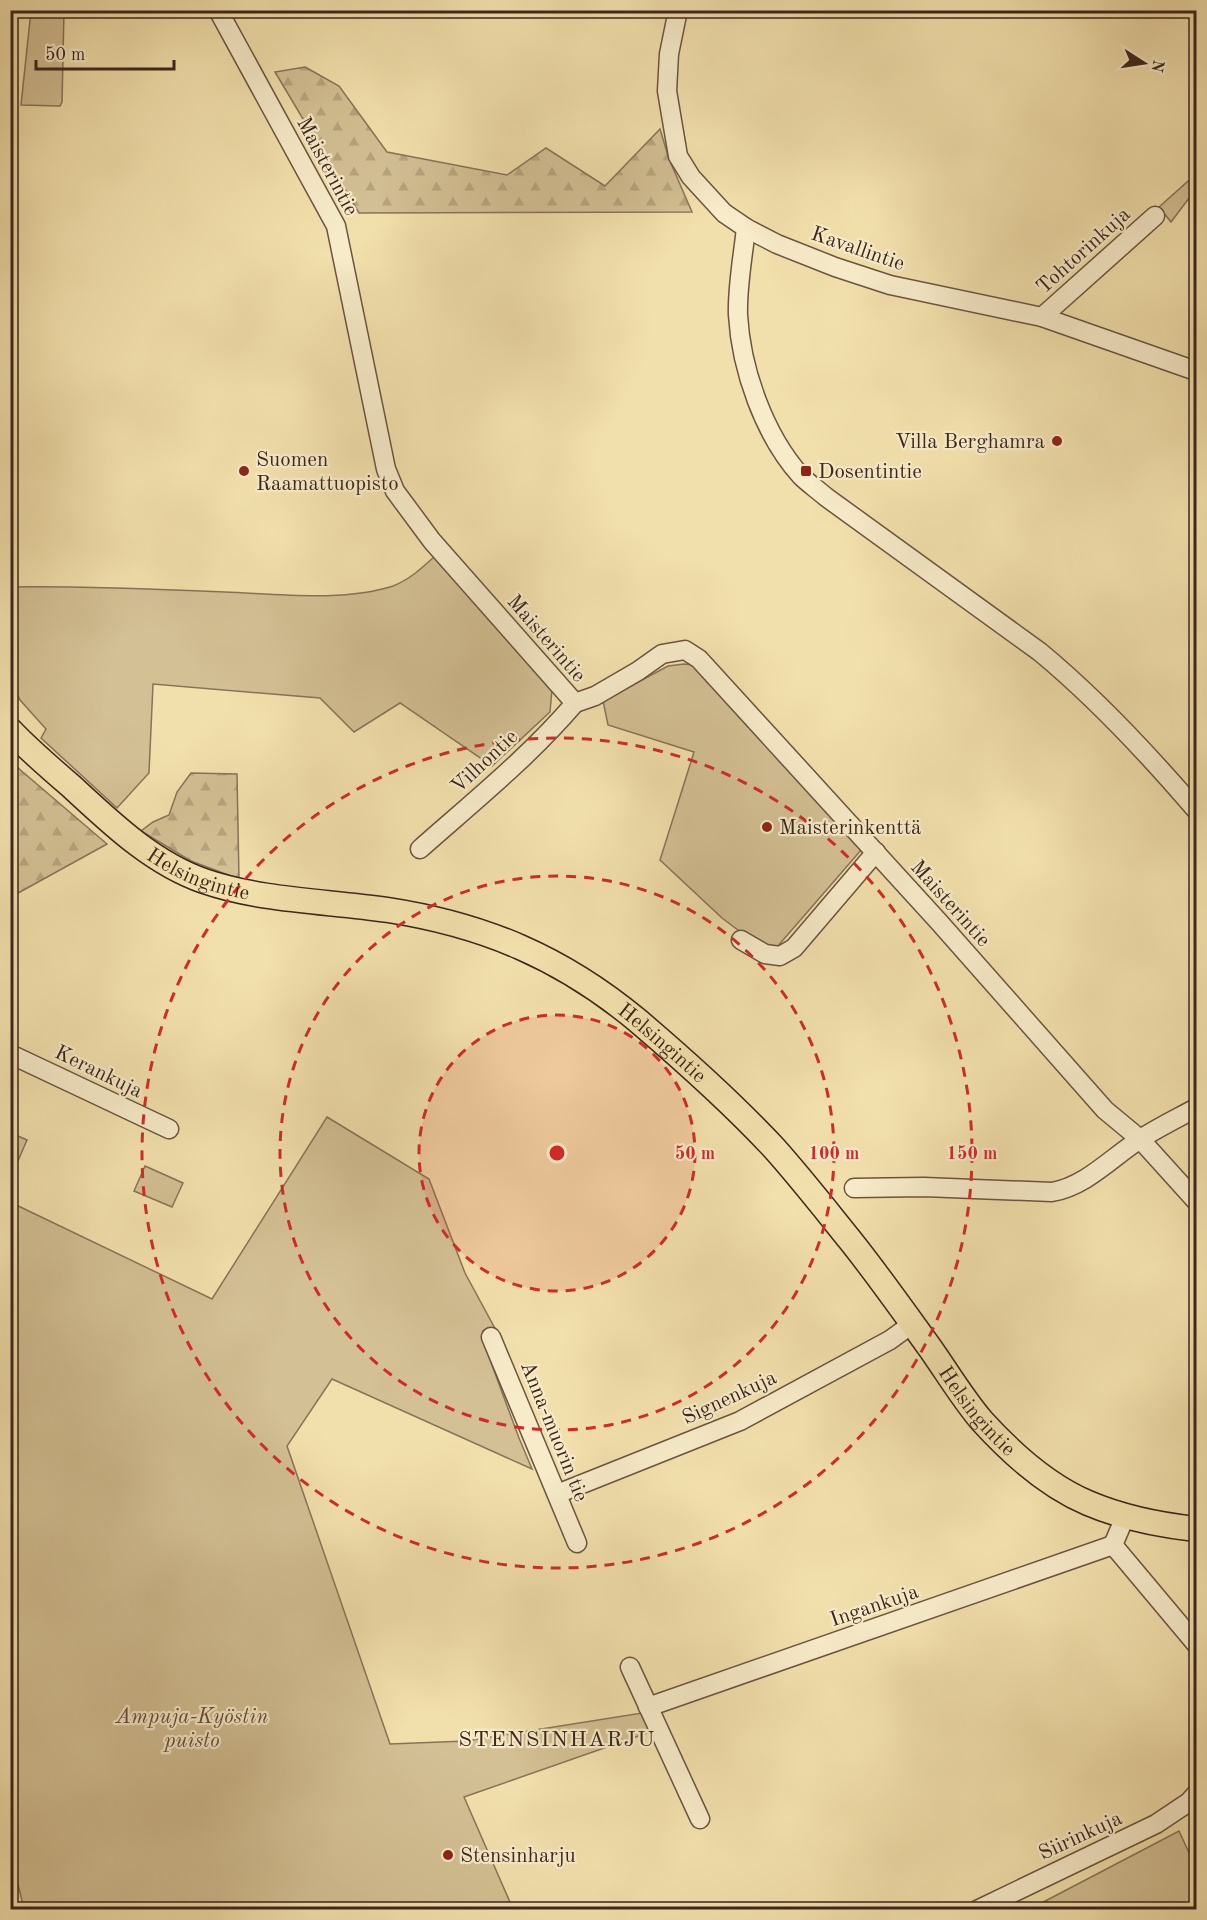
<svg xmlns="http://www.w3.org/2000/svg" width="1207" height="1920" font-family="'Old Standard TT',serif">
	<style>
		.forest { fill: url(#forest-firs); stroke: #887358; stroke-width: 1.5 }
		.park { fill: #d3c094; stroke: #887358; stroke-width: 1.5 }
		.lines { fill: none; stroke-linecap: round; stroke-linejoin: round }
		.minor-casing { stroke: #6a5440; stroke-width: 21 }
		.major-casing { stroke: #3c261c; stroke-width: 27 }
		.minor { stroke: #f7ebc9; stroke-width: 18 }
		.major { stroke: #f2e0ac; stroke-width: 24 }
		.ring { fill: none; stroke: #d62828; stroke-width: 3; stroke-dasharray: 10 8 }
		.poi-dot { fill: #8f2418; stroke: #f7ebc9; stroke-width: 2 }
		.labels { text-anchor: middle; stroke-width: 4.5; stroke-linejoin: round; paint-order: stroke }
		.street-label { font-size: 21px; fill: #3c261c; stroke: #f7ebc9 }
		.poi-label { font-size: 21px; fill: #3c261c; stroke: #f7ebc9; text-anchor: start }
		.park-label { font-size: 21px; font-style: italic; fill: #624c3a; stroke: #f7ebc9 }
		.neighbourhood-label { font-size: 22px; letter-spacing: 1.5px; fill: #3c261c; stroke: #f7ebc9 }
		.centre { fill: #d62828; stroke: #f7ebc9; stroke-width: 3 }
		.ring-label { font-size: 18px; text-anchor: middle; font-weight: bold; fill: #d62828; stroke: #f7ebc9; stroke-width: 4.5; stroke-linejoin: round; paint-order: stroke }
	</style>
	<defs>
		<pattern id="forest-firs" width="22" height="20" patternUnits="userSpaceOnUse" patternTransform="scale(1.5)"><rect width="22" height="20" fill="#d3c094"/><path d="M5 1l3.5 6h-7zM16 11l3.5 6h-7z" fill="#b6a57f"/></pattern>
	</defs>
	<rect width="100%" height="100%" fill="#f2e0ac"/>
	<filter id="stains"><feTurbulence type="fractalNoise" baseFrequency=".00333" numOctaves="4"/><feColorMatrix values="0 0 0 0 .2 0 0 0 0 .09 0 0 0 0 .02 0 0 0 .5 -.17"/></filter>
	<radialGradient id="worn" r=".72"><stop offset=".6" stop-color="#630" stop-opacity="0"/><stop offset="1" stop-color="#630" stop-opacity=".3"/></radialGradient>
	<g class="forest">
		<polygon points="305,67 339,86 387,152 507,175 546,148 605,186 660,129 669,159 692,212 359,213 275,72"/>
		<polygon points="11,762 107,844 11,897 10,897"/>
		<polygon points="191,773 237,774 239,879 191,861 141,831 153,822 169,815 177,792"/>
	</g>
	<g class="park">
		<polygon points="31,11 64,11 62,102 60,106 21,105"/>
		<polygon points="1196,174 1196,189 1171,222 1159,207"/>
		<path d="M 434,557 L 552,689 L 550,712 L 492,766 L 400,703 L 354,732 L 320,698 L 153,684 L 149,773 L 117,808 L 41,738 L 46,729 L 20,700 L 11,681 L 11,587 C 82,586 154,589 225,592 C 277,594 344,602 393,586 C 409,580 422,568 434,557 Z"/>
		<polygon points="684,664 695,665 862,849 777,947 767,948 758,945 722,918 660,860 694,752 608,725 603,701 668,666"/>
		<polygon points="327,1117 429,1179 465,1273 498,1334 483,1341 519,1438 532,1469 332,1379 287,1446 390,1744 466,1741 642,1713 650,1732 464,1797 513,1909 24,1909 10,1852 10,1202 212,1299"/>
		<polygon points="11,1133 27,1140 11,1177"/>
		<polygon points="145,1166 183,1183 172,1207 134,1191"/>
		<polygon points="1179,1831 1196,1868 1196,1909 1030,1909"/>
	</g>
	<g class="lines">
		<g class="minor-casing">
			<g id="minor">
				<polyline points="218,10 336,226 386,469 395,491 432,541 575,703 595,696 638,671 662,654 685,650 699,659 939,922 1105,1110 1140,1139 1196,1201"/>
				<polyline points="678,10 669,54 667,91 678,156 691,177 724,213 746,228 777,244 835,267 890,285 1042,317 1196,371"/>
				<path d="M 746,228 C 743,256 737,287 738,315 C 741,369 764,435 801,476 C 808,483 818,490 826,497 L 1040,652 C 1098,700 1148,754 1196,810"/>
				<polyline points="1042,317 1155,216"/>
				<path d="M 420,849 C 473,802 529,757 575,703"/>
				<polyline points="741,940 765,954 780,956 794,948 876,852"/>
				<polyline points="10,1054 169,1129"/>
				<path d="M 854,1188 L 924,1187 L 1052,1192 C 1086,1186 1111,1158 1139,1140 C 1157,1128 1178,1118 1196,1108"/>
				<polyline points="491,1337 577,1543"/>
				<polyline points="557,1494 740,1421 890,1340 912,1324"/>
				<polyline points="1125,1517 1113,1545 1196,1644"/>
				<polyline points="630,1667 700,1819"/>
				<polyline points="648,1707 1113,1545"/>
				<polyline points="977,1910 1156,1824 1189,1802 1196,1794"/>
			</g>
		</g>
		<g class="major-casing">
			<g id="major">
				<path id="s1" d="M 10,730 C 29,750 50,768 71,786 C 110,822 152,863 204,881 C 262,901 327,901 388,910 C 485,925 562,958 637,1020 C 684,1060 732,1103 774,1148 C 800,1177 825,1209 850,1240 C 878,1275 904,1312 930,1348 C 947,1372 963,1399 982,1421 C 1011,1453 1048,1486 1088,1503 C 1123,1518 1159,1525 1196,1529"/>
			</g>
		</g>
		<use href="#minor" class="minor"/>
		<use href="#major" class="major"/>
	</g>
	<circle cx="557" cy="1153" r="138" fill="#d62828" fill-opacity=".12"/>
	<g class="ring">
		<circle cx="557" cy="1153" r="138"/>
		<circle cx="557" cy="1153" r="277"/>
		<circle cx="557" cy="1153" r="415"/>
	</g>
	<g class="poi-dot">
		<circle cx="1057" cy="441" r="6"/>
		<circle cx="244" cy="471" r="6"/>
		<rect x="800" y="465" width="12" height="12" rx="3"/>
		<circle cx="767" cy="827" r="6"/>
		<circle cx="448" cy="1855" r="6"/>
	</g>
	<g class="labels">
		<g class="street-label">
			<text transform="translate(328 166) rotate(62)" y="7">Maisterintie</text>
			<text transform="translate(858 248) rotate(19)" y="7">Kavallintie</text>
			<text transform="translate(1083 250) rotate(-42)" y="7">Tohtorinkuja</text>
			<text transform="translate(547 638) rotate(49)" y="7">Maisterintie</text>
			<text transform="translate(484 761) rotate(-43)" y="7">Vilhontie</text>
			<text dy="7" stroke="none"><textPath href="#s1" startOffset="240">Helsingintie</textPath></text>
			<text transform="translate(951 903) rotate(48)" y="7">Maisterintie</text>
			<text dy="7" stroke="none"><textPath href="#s1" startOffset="744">Helsingintie</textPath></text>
			<text transform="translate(99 1071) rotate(26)" y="7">Kerankuja</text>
			<text transform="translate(729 1397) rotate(-25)" y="7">Signenkuja</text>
			<text dy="7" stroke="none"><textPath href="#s1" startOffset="1230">Helsingintie</textPath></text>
			<text transform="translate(555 1431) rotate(68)" y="7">Anna-muorin tie</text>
			<text transform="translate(874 1605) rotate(-19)" y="7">Ingankuja</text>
			<text transform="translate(1080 1835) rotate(-25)" y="7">Siirinkuja</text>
		</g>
		<g class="poi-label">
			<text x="1045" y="448" text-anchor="end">Villa Berghamra</text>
			<text x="256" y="466">Suomen<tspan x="256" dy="24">Raamattuopisto</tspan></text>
			<text x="818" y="478">Dosentintie</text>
			<text x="779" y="834">Maisterinkenttä</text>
			<text x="460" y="1862">Stensinharju</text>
		</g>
		<g class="park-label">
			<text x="192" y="1723">Ampuja-Kyöstin<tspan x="192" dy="24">puisto</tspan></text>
		</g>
		<g class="neighbourhood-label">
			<text x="557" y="1746">STENSINHARJU</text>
		</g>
	</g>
	<circle cx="557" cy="1153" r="9" class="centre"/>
	<g class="ring-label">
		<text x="695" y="1159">50 m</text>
		<text x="834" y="1159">100 m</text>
		<text x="972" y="1159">150 m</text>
	</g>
	<rect width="1207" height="1920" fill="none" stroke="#f2e0ac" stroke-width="36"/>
	<rect x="12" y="12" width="1183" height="1896" fill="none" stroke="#3c261c" stroke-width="3"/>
	<rect x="18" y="18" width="1171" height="1884" fill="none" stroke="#3c261c" stroke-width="1.5"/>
	<g transform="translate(1144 63) rotate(102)" stroke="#f7ebc9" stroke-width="4.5" paint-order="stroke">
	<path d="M0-4.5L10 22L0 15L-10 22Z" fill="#3c261c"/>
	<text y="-9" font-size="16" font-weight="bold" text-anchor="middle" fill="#3c261c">N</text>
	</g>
	<path d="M36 60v9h138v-9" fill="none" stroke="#3c261c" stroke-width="3"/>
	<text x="45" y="60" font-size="18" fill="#3c261c" stroke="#f7ebc9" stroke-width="4.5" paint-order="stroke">50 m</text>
	<rect width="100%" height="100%" filter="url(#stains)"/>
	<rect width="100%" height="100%" fill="url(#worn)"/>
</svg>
